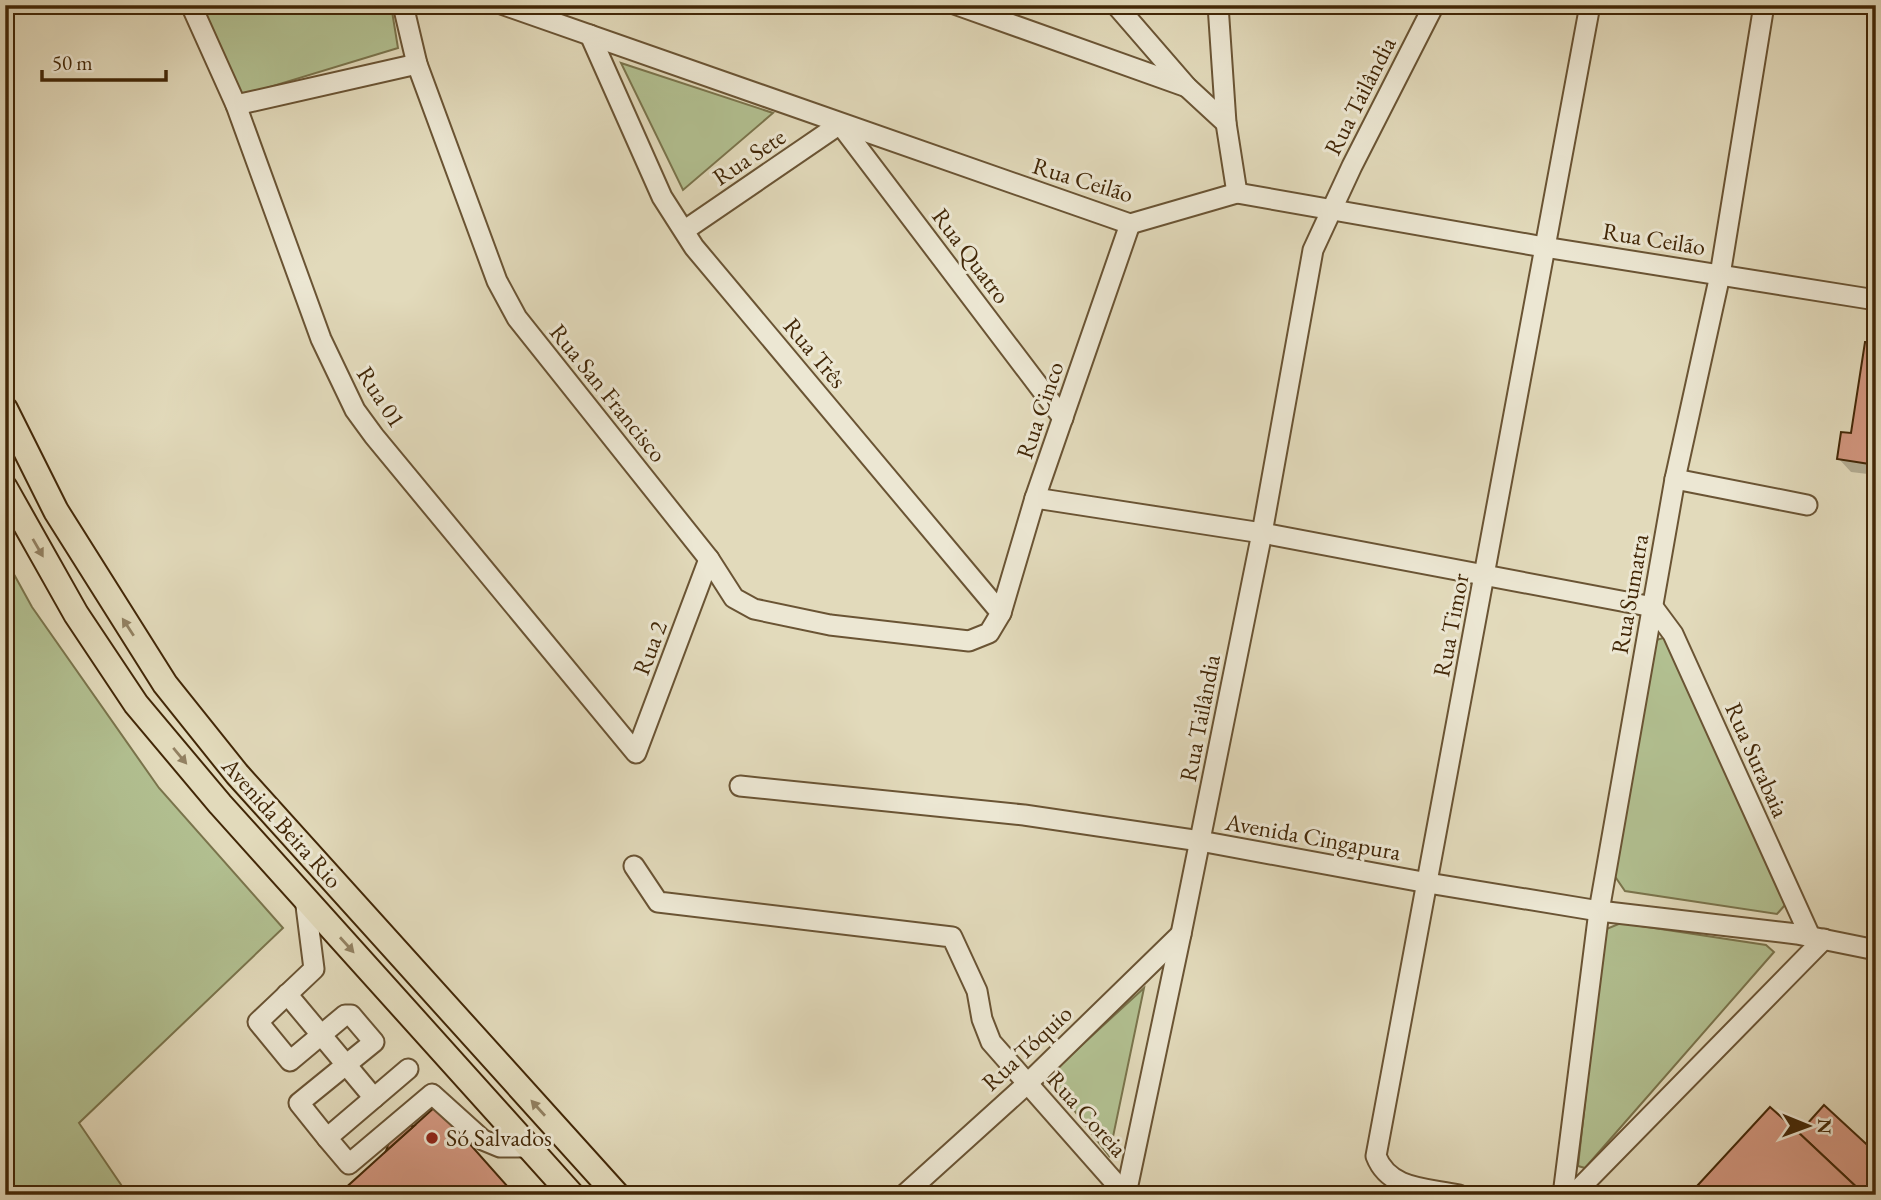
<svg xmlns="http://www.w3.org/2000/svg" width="1881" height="1200" font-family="'EB Garamond',serif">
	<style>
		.green { fill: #b2c091; stroke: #7a744c; stroke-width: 2 }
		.shadow { fill: #0003 }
		.building { fill: #d39780; stroke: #422707; stroke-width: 2 }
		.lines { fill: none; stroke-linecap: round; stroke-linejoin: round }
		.minor-casing { stroke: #6a5434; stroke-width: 23 }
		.major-casing { stroke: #422707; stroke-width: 28 }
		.minor { stroke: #ece7d3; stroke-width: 19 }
		.major { stroke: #e2dabb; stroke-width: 24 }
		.oneway { fill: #928061 }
		.poi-dot { fill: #8f2418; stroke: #ece7d3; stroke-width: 2.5 }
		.labels { text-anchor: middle; stroke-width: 6; stroke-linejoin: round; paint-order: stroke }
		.street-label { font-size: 24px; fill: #422707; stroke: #ece7d3 }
		.poi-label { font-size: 24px; fill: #422707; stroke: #ece7d3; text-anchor: start }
	</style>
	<rect width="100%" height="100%" fill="#e2dabb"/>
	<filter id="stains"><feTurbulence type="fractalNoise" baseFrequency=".00286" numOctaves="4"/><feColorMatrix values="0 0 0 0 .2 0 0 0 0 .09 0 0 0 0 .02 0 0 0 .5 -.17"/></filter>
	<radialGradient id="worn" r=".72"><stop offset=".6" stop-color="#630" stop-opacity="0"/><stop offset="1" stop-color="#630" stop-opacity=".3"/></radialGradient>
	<g class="green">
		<polygon points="193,5 391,5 398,48 240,96"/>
		<polygon points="621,63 773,113 683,190"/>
		<polygon points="5,558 32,607 159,788 283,928 79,1123 128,1195 5,1195"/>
		<polygon points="1667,637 1785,905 1777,914 1625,891 1614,875 1656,640"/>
		<polygon points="1621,923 1766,945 1774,952 1585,1168 1578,1166 1604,930"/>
		<polygon points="1144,988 1109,1156 1048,1076"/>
	</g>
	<polygon class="shadow" points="1876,345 1876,475 1851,472 1839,459 1852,435"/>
	<g class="building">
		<polygon points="1865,342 1876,343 1876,465 1837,459 1841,432 1851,433"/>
		<polygon points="1824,1105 1876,1153 1876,1195 1865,1195 1799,1133"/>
		<polygon points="436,1106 515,1195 343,1195 341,1192"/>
		<polygon points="1770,1107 1799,1133 1865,1195 1706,1195 1697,1186"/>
		<polygon points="408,1126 414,1126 386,1151 390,1139"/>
	</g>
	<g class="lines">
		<g class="minor-casing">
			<g id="minor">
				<polyline points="191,5 236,105 321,339 355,410 374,436 636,753 709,559"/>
				<polyline points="403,5 417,64 497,281 517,318 709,559 734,598 754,609 830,625 969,641 989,633 1001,613 694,247 662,197 590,35"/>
				<polyline points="504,5 1130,224 1237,193 1544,247 1876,300"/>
				<polyline points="957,5 1187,87"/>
				<polyline points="1116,5 1187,87 1226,123"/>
				<polyline points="1218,5 1226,123 1237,193"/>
				<polyline points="236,105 417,64"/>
				<polyline points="685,230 840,124 1063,418"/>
				<polyline points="1675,479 1807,505"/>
				<polyline points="1035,498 1262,533 1653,607 1673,634 1810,936"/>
				<polyline points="1001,613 1035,498 1130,224"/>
				<polyline points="740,786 1024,815 1200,841 1428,883 1599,911 1797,934 1876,950"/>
				<polyline points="634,866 658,902 952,937 977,991 982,1019 991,1042 1126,1195"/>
				<polyline points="305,898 314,969 258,1022 290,1061 345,1015 351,1015 374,1042 299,1103 327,1138"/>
				<polyline points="287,994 374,1098"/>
				<polyline points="408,1069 327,1138 349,1164 432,1094 483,1140 500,1147 529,1147"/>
				<polyline points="1126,1194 1181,934 1262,533 1313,250 1352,166 1434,5"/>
				<polyline points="904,1195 1028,1083 1181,934"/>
				<path d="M 1459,1195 C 1427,1188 1389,1190 1376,1156 L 1590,5"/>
				<polyline points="1563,1195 1599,911 1675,479 1720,275 1764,5"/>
				<polyline points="1573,1195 1824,939"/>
			</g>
		</g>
		<g class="major-casing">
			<g id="major">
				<polyline points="5,409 56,511 165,684 237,774 617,1195"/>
				<polyline points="5,488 76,614 136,704 220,804 572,1195"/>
			</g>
		</g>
		<use href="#minor" class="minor"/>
		<use href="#major" class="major"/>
	</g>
	<defs><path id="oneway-solid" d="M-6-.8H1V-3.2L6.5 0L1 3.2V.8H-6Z" transform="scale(1.75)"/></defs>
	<g class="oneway">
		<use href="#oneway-solid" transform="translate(38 548) rotate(60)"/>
		<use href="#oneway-solid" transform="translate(128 627) rotate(-123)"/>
		<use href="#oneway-solid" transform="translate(180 756) rotate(50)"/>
		<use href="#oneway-solid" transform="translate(347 945) rotate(48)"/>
		<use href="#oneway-solid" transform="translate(538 1108) rotate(-132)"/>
	</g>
	<circle class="poi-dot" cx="432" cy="1138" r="7"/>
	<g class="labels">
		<g class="street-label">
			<text transform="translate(1360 96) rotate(-63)" y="8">Rua Tailândia</text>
			<text transform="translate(749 157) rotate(-34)" y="8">Rua Sete</text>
			<text transform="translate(1083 180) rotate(17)" y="8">Rua Ceilão</text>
			<text transform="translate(1654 239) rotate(9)" y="8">Rua Ceilão</text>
			<text transform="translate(971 256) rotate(53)" y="8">Rua Quatro</text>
			<text transform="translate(815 353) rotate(50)" y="8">Rua Três</text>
			<text transform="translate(608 393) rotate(51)" y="8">Rua San Francisco</text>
			<text transform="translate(381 397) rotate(57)" y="8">Rua 01</text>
			<text transform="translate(1040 410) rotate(-71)" y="8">Rua Cinco</text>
			<text transform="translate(1630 594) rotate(-80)" y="8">Rua Sumatra</text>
			<text transform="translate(1451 625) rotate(-79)" y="8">Rua Timor</text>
			<text transform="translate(650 648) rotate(-69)" y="8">Rua 2</text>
			<text transform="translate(1200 718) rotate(-79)" y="8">Rua Tailândia</text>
			<text transform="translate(1757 760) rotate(66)" y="8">Rua Surabaia</text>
			<text transform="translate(282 823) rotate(48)" y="8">Avenida Beira Rio</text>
			<text transform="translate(1313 837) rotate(10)" y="8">Avenida Cingapura</text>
			<text transform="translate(1027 1048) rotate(-43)" y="8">Rua Tóquio</text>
			<text transform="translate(1087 1114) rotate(48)" y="8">Rua Coreia</text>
		</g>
		<g class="poi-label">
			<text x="446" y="1146">Só Salvados</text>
		</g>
	</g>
	<rect width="1881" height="1200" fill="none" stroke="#e2dabb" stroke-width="28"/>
	<rect x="7" y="7" width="1867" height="1186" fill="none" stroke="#422707" stroke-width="3.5"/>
	<rect x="14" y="14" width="1853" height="1172" fill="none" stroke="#422707" stroke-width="2"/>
	<g transform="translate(1808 1126) rotate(91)" stroke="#ece7d3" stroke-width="5" paint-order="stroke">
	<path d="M0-5L12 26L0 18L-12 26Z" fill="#422707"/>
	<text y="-10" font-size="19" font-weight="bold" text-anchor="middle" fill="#422707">N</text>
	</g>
	<path d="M42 70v10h124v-10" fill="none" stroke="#422707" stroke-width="3.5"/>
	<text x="52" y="70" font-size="21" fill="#422707" stroke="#ece7d3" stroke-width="5" paint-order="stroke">50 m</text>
	<rect width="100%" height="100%" filter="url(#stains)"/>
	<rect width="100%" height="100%" fill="url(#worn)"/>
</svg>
